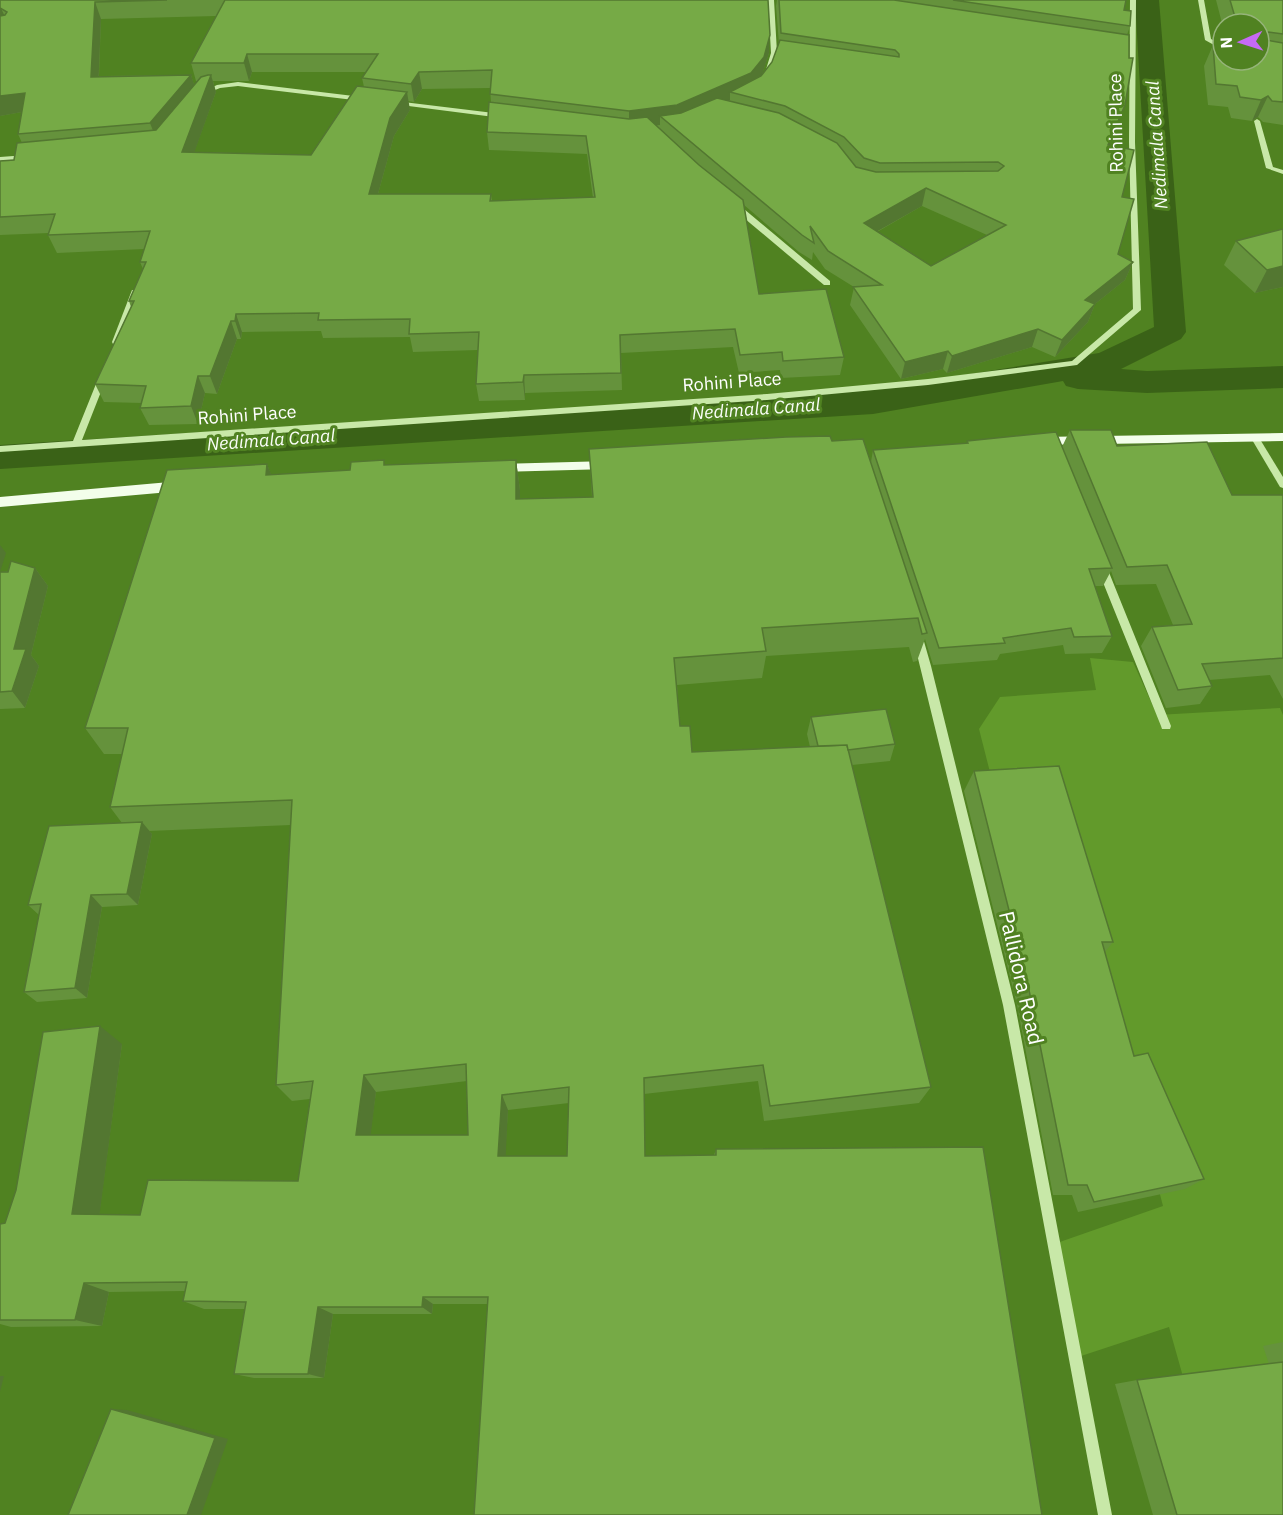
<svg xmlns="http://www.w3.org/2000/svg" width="1283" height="1515" font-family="'IBM Plex Sans',sans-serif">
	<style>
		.green { fill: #629a2b }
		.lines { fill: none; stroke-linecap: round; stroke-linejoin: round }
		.canal { fill: #3a6217; fill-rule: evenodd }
		.minor { fill: #c8e8a8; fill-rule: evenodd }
		.major { fill: #f3feeb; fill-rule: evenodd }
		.wall { fill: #65923c; fill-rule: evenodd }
		.shaded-wall { fill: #537731 }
		.building { fill: #76aa46; stroke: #537731; stroke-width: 1.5; fill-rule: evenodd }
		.labels { text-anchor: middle; stroke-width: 6; stroke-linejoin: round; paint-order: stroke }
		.far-street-label { font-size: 18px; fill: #fff; stroke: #508221 }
		.far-water-label { font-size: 18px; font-style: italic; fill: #fafef8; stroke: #508221 }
		.street-label { font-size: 21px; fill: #fff; stroke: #508221 }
	</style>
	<rect width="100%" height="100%" fill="#508221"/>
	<polygon class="green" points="1090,658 1133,662 1157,715 1280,708 1283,715 1283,1515 1222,1515 1169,1327 1075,1358 1054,1244 1163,1206 1054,780 993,784 979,729 1000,697 1096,690"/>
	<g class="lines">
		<polygon class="canal" points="1135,0 1159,0 1186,332 1181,339 1121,369 1147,371 1283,366 1283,388 1147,393 1078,389 1066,386 1063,381 873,414 0,469 0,445 873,390 1099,353 1154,327"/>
		<g class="minor">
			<polygon points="768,0 774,0 777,53 770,76 767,78 764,76 771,53"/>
			<polygon points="1130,0 1136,0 1135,142 1141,310 1077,365 928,385 767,400 0,452 0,446 73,441 98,379 102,376 106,379 82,440 767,394 928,379 1072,361 1133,309 1129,142"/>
			<polygon points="1198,0 1204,0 1211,39 1223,45 1223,50 1205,40"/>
			<polygon points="238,82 362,97 365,99 362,101 238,86 220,88 203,95 200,93 217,85"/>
			<polygon points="395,101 502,114 505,116 502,118 393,104 393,102"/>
			<polygon points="1257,119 1260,121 1273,167 1283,170 1283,174 1266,168 1254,121"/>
			<polygon points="27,155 31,157 29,158 0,161 0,157"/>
			<polygon points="732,204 738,204 830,281 830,285 824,285 732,208"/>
			<polygon points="132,290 138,290 139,292 120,342 116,345 113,344 112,342"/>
			<polygon points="1255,435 1258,436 1283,477 1283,488 1280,487 1251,438"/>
			<polygon points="1101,561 1106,565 1171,726 1170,729 1162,729 1161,726 1096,565"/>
			<polygon points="918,634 923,638 931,666 1015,1005 1112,1515 1098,1515 1003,1005 913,638"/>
		</g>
		<g class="major">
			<polygon points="1283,433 1283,441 1040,445 1034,441 1040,437"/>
			<polygon points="609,461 615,465 609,469 498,472 492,468 498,464"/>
			<polygon points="181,481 187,486 181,491 0,507 0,497"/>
		</g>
	</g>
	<g class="wall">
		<path d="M 0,0 L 768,0 L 769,53 L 762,74 L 772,62 L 779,44 L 776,6 L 777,0 L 1126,0 L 1124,10 L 1130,26 L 1127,35 L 1125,105 L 1109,145 L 1122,197 L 1118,254 L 1133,262 L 1125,280 L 1095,304 L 1088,322 L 1055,357 L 1032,347 L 947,373 L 943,369 L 901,379 L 850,305 L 854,287 L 825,269 L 813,252 L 812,260 L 799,252 L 744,205 L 759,294 L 844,357 L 840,375 L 781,378 L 780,370 L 739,373 L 733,347 L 621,353 L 622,390 L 525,393 L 525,400 L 479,401 L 476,384 L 478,350 L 413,352 L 410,337 L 323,338 L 321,331 L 242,332 L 241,339 L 237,339 L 217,394 L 205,393 L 198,424 L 149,425 L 140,408 L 142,403 L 104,402 L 95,384 L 131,307 L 129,301 L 143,269 L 140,262 L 144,249 L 57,253 L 48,235 L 49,233 L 0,235 L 0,161 L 14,160 L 22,143 L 18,134 L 22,112 L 0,116 ZM 216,16 L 191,63 L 196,81 L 198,81 L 194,85 L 191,75 L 99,76 L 101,19 ZM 252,72 L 366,72 L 362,78 L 364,87 L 311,155 L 194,152 L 216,92 L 213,81 L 249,81 ZM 490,88 L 491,102 L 487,132 L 489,150 L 587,154 L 593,198 L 492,201 L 491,194 L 378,194 L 394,136 L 410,110 L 408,101 L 414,102 L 422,89 ZM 922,206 L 987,235 L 931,266 L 877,232 Z"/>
		<polygon points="1216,0 1283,0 1283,125 1263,122 1258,117 1252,121 1231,118 1228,107 1208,105 1204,66 1213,45 1259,60 1259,24 1223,24 1223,27"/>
		<polygon points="1283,229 1283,287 1255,293 1224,265 1236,241"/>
		<path d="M 1070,430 L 1117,446 L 1232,495 L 1283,495 L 1283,699 L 1270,675 L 1209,680 L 1212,686 L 1200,704 L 1166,708 L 1141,646 L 1152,627 L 1173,625 L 1156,584 L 1116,585 L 1111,571 L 1103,586 L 1095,586 L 1112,636 L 1102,653 L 1065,654 L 1063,645 L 1000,654 L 997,660 L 933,665 L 925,639 L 917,661 L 913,662 L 909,647 L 766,656 L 762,678 L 677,685 L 680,726 L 692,752 L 810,747 L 807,734 L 811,717 L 895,744 L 890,761 L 852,765 L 931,1087 L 919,1103 L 764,1121 L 758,1081 L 644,1094 L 645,1156 L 714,1155 L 716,1149 L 983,1147 L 488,1304 L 433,1304 L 432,1314 L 333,1314 L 324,1378 L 254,1378 L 234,1374 L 245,1309 L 204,1309 L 183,1301 L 185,1291 L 109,1292 L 102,1326 L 11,1327 L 0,1324 L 0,1224 L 5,1223 L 122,1044 L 99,1215 L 140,1215 L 298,1181 L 310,1099 L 292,1101 L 276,1085 L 291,825 L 149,831 L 152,834 L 138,905 L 102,907 L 87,998 L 37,1002 L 24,992 L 39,915 L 28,905 L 122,823 L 110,807 L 122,754 L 104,754 L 85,728 L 267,464 L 271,475 L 350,470 L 385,465 L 516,460 L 520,490 L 520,499 L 592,497 L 589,449 L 832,441 L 871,462 L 873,450 L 967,443 L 967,441 L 1062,447 ZM 467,1081 L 468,1135 L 370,1135 L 376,1092 ZM 569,1103 L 567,1156 L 505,1156 L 508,1110 Z"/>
		<polygon points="35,568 48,586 31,655 39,666 25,708 0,709 0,572"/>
		<polygon points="974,771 1113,942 1105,952 1134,1056 1204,1179 1185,1189 1078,1212 1072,1195 1053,1195 1017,1005 964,791"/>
		<polygon points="1283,1342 1283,1515 1153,1515 1115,1384 1137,1380 1269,1364 1263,1346"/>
	</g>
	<g class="shaded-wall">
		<polygon points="95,2 101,19 98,94 91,77"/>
		<polygon points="0,8 1,8 9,26 0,27"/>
		<polygon points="770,35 769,53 762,75 730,92 730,100 676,123 660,116 660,125 629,129 629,111"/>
		<polygon points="247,54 252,72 249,81 244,63"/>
		<polygon points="419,72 422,89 414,102 411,84"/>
		<polygon points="191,75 197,93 157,141 150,123"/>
		<polygon points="211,75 216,92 188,170 182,152"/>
		<polygon points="407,92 410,110 394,136 373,212 369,194 390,118"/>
		<polygon points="25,93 33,110 0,116 0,96"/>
		<polygon points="1268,96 1258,117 1252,121 1261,100"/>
		<polygon points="1125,105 1119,123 1102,162 1108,145"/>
		<polygon points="926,188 922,206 860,241 864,223"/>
		<polygon points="1133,262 1125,280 1095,304 1088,322 1055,357 1062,340 1085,300"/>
		<polygon points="1283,266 1283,287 1255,293 1267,270"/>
		<polygon points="236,314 242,332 241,339 235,321"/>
		<polygon points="231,321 237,339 217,394 210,376"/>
		<polygon points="1038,329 1032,347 947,373 952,356"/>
		<polygon points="948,351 943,369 901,379 905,362"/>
		<polygon points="524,375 525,393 525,400 523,382"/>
		<polygon points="198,376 205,393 198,424 191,406"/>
		<polygon points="516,460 520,490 520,530 516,499"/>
		<polygon points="267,464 279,494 266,475"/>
		<polygon points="0,545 6,553 0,572"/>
		<polygon points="35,568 48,586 31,655 39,666 25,708 12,691 14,649"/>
		<polygon points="142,822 152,834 138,905 127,894"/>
		<polygon points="91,895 102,907 87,998 75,988"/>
		<polygon points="100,1026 122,1044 98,1226 72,1214"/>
		<polygon points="364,1075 376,1092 369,1149 356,1135"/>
		<polygon points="502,1095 508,1110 505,1170 498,1156"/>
		<polygon points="84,1283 109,1292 102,1326 75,1320"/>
		<polygon points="423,1297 433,1304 432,1314 422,1307"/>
		<polygon points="318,1307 333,1314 324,1378 308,1374"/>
		<polygon points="0,1376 4,1376 0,1392"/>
		<polygon points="111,1409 127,1410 228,1439 201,1515 187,1515"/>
	</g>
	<g class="building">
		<polygon points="0,0 167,0 95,2 91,77 191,75 150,123 18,134 25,93 0,96 0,16 5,15 7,12 0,8"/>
		<polygon points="225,0 768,0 770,35 764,57 751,73 677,105 629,111 490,94 492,70 419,72 411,84 362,78 378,54 247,54 244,63 191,63"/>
		<path d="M 779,0 L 894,0 L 1129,35 L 1129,58 L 1133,58 L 1125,105 L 1108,145 L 1134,150 L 1122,197 L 1134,199 L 1118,254 L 1133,262 L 1085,300 L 1095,304 L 1062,340 L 1038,329 L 952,356 L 948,351 L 905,362 L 853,287 L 882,285 L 828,251 L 810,226 L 814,243 L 802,235 L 660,116 L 681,113 L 717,98 L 779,113 L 837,143 L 856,167 L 876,172 L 998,171 L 1004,166 L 998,162 L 880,163 L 864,158 L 844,137 L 785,106 L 730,92 L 761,76 L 772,62 L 780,40 L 899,57 L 899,54 L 895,50 L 781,33 ZM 926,188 L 1006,225 L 931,266 L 864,223 Z"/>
		<polygon points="953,0 1126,0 1124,10 1131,11 1130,26"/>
		<polygon points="1230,0 1283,0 1283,34 1268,32 1266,34 1266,40 1283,43 1283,102 1272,101 1268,96 1261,100 1240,97 1237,86 1216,84 1213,45 1223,46 1223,60 1259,60 1259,24 1237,24"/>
		<polygon points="208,75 211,75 182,152 311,155 357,86 407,92 390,118 369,194 491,194 490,201 595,197 586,136 487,132 489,102 629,119 647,117 699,165 743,200 759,294 826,289 844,357 783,361 782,352 740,355 735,329 620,335 621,373 524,375 523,382 476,384 479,332 409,334 410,319 318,320 319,313 236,314 235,321 231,321 210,376 198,376 191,406 140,408 146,386 95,384 134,301 129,301 146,262 140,262 150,231 48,235 55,214 0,217 0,161 14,160 17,143 156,130 201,77"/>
		<polygon points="1283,229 1283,266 1267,270 1236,241"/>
		<polygon points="1070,430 1111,430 1117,446 1207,442 1232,495 1283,495 1283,658 1202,664 1212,686 1178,690 1152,627 1192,624 1167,565 1127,567"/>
		<polygon points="1056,432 1112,568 1089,569 1112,636 1074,637 1071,628 1003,638 1005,643 939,648 873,450 968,443 967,441"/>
		<path d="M 830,436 L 832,441 L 863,439 L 927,633 L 922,634 L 918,618 L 762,628 L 766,651 L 674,658 L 680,726 L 690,726 L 692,752 L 847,745 L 931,1087 L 770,1106 L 763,1065 L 644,1078 L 645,1156 L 716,1155 L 716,1149 L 983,1147 L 1042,1515 L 474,1515 L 488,1297 L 423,1297 L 422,1307 L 318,1307 L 308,1374 L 234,1374 L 246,1302 L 183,1301 L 187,1282 L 84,1283 L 75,1320 L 0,1320 L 0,1224 L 5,1223 L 16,1190 L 43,1032 L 100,1026 L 72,1214 L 140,1215 L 148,1180 L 298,1181 L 313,1081 L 276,1085 L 292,800 L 110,807 L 128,728 L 85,728 L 167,470 L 267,464 L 266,475 L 350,470 L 351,462 L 384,460 L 384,465 L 516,460 L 516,499 L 593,497 L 589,449 L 786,437 ZM 466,1064 L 468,1135 L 356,1135 L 364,1075 ZM 569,1087 L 567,1156 L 498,1156 L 502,1095 Z"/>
		<polygon points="11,561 35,568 14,649 26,649 12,691 0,692 0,572 8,572"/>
		<polygon points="886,709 895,744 848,750 847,745 818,746 811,717"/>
		<polygon points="1059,766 1113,942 1102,942 1134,1056 1148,1053 1204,1179 1094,1202 1087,1185 1068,1185 1029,990 974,771"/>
		<polygon points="142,822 127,894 91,895 75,988 24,992 41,904 28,905 49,826"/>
		<polygon points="1283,1362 1283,1515 1177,1515 1137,1380"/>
		<polygon points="111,1409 215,1438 187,1515 68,1515"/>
	</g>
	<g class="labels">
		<g class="far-street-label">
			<text transform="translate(1116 123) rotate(-91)" y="6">Rohini Place</text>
			<text transform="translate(732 382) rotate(-4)" y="6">Rohini Place</text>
			<text transform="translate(247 415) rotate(-4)" y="6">Rohini Place</text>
		</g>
		<g class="far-water-label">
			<text transform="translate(1157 145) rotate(-94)" y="6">Nedimala Canal</text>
			<text transform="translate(756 409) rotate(-4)" y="6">Nedimala Canal</text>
			<text transform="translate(271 440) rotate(-4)" y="6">Nedimala Canal</text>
		</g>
		<g class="street-label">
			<text transform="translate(1021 978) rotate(77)" y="7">Pallidora Road</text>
		</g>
	</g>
	<g transform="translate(1241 42) rotate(267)"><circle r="28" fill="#508221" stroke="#96b47a" stroke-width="1.5"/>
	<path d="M0-4.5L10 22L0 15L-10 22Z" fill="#c66af5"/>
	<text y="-9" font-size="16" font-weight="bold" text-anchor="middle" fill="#ffffff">N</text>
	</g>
</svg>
